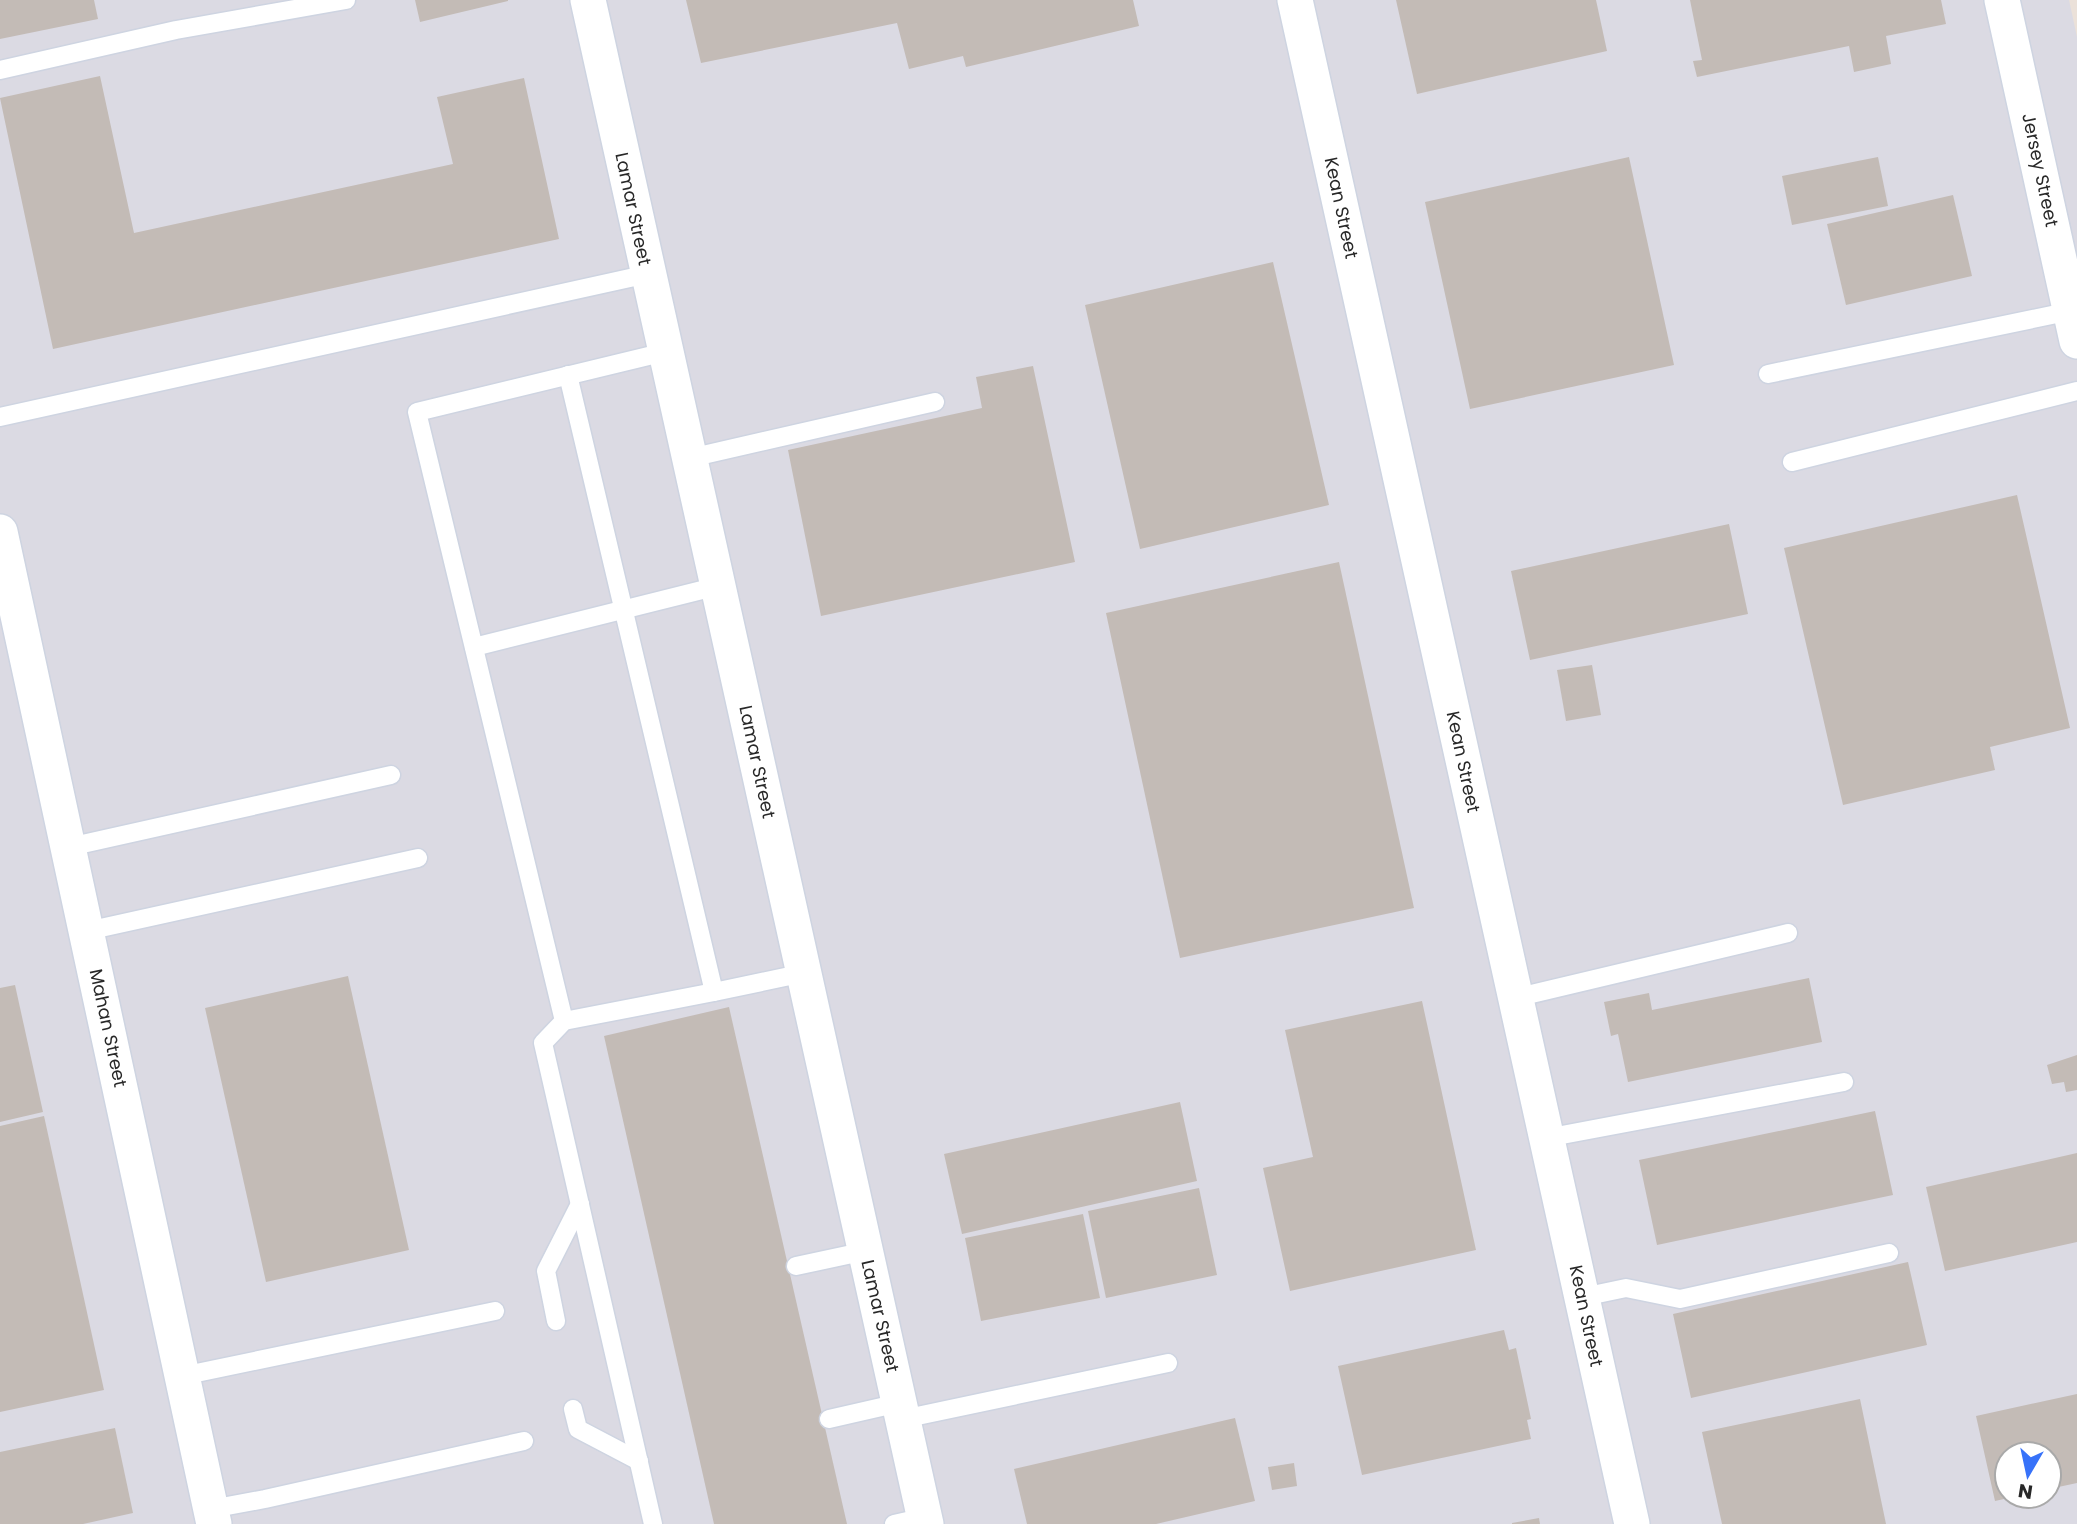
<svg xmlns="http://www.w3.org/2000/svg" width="2077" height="1524" font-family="Poppins,sans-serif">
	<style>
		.industrial { fill: #dbdae3; fill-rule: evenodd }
		.building { fill: #c3bbb6 }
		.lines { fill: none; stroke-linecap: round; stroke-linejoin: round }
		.service-casing { stroke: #ced4e1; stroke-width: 21 }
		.minor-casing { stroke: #ced4e1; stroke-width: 38 }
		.service { stroke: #fff; stroke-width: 18 }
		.minor { stroke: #fff; stroke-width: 35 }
		.labels { text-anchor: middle; stroke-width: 7; stroke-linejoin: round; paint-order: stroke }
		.street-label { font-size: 18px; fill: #282828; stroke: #fff }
	</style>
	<rect width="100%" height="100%" fill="#ebe1d9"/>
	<path class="industrial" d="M 0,0 L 2069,0 L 2077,37 L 2077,1524 L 0,1524 ZM 2007,1454 L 2049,1454 L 2049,1496 L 2007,1496 Z"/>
	<g class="building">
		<polygon points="0,0 94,0 98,19 0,39"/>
		<polygon points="415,0 508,0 508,1 420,22"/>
		<polygon points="686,0 1133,0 1139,26 966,67 963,56 909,69 897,23 701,63"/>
		<polygon points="1396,0 1596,0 1607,51 1417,94"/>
		<polygon points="1690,0 1941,0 1946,24 1886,36 1891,64 1854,72 1849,46 1697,77 1693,61 1702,60"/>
		<polygon points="100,76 134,233 453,164 437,97 524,78 559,239 53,349 0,98"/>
		<polygon points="1629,157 1674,365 1470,409 1425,202"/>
		<polygon points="1878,157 1888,206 1792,225 1782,176"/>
		<polygon points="1953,195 1972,276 1846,305 1827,224"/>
		<polygon points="1273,262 1329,505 1140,549 1085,305"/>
		<polygon points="1033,366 1075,562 821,616 788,450 982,408 976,377"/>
		<polygon points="2017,495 2070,728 1990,747 1995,770 1843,805 1784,548"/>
		<polygon points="1729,524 1748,614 1530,660 1511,571"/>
		<polygon points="1339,562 1414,908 1180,958 1106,613"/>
		<polygon points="1592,665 1601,715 1566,721 1557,670"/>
		<polygon points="348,976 409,1250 266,1282 205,1008"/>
		<polygon points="1809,978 1822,1042 1628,1082 1618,1034 1611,1036 1604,1002 1649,993 1652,1010"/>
		<polygon points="15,985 43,1112 0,1122 0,988"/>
		<polygon points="1422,1001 1476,1250 1290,1291 1263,1168 1313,1157 1285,1030"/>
		<polygon points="729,1007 847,1524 714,1524 604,1036"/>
		<polygon points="2077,1055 2077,1090 2066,1092 2064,1082 2052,1084 2047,1065"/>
		<polygon points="1180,1102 1197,1181 962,1234 944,1154"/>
		<polygon points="1875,1111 1893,1195 1657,1245 1639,1160"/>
		<polygon points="44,1116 104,1390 0,1412 0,1126"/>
		<polygon points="2077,1153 2077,1242 1945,1271 1926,1187"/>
		<polygon points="1199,1188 1217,1275 1106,1298 1088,1211"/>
		<polygon points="1083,1214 1100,1298 981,1321 965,1238"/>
		<polygon points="1908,1262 1927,1345 1691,1398 1673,1314"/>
		<polygon points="1504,1330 1509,1350 1516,1348 1531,1419 1527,1420 1531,1439 1362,1475 1338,1366"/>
		<polygon points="2077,1394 2077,1483 2049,1489 2049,1454 2007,1454 2007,1496 2013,1497 1995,1501 1976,1416"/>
		<polygon points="1860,1399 1886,1524 1722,1524 1702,1432"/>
		<polygon points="1235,1418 1255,1501 1156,1524 1027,1524 1014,1469"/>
		<polygon points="115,1428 133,1513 83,1524 0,1524 0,1452"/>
		<polygon points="1294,1463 1297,1486 1272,1490 1268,1467"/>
		<polygon points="1539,1518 1540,1524 1512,1524 1512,1523"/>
	</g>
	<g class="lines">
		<g class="service-casing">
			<g id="service">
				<polyline points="0,70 176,30 346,0"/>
				<polyline points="1768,374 2071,311"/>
				<polyline points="568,375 714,992 804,973"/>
				<polyline points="0,417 648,274"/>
				<polyline points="690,458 935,402"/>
				<polyline points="1792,462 2077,391"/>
				<polyline points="474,647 718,586"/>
				<polyline points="69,847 391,775"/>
				<polyline points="87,931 418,858"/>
				<polyline points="1515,998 1788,933"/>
				<polyline points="564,1021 417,412 665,352"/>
				<polyline points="1546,1138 1844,1082"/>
				<polyline points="796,1266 866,1251"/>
				<polyline points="1583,1297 1626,1288 1680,1299 1889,1253"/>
				<polyline points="556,1321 546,1271 580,1204"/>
				<polyline points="182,1376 495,1311"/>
				<polyline points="573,1409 578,1429 639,1461"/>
				<polyline points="829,1419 899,1403"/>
				<polyline points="903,1419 1168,1363"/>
				<polyline points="211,1509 265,1499 524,1441"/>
				<polyline points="653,1524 543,1043 564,1021 714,992"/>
				<polyline points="894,1524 925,1517"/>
			</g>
		</g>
		<g class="minor-casing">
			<g id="minor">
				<polyline points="588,0 926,1524"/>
				<polyline points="1295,0 1632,1524"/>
				<polyline points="2002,0 2077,341"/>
				<polyline points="0,532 214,1524"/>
			</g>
		</g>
		<use href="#service" class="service"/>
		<use href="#minor" class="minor"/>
	</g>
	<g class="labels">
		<g class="street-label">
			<text transform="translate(2040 170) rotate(78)" y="6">Jersey Street</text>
			<text transform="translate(1341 208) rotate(78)" y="6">Kean Street</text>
			<text transform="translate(633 209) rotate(78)" y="6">Lamar Street</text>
			<text transform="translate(757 762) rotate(78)" y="6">Lamar Street</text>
			<text transform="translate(1463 762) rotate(78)" y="6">Kean Street</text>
			<text transform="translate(108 1028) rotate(78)" y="6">Mahan Street</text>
			<text transform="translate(880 1316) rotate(77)" y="6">Lamar Street</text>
			<text transform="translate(1586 1316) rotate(78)" y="6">Kean Street</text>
		</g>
	</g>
	<g transform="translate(2028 1475) rotate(189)"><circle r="33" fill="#ffffff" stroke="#a9a9a9" stroke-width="2"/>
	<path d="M0-5L12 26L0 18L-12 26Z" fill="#3772f9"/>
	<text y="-10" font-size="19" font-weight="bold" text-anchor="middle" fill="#282828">N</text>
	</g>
</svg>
